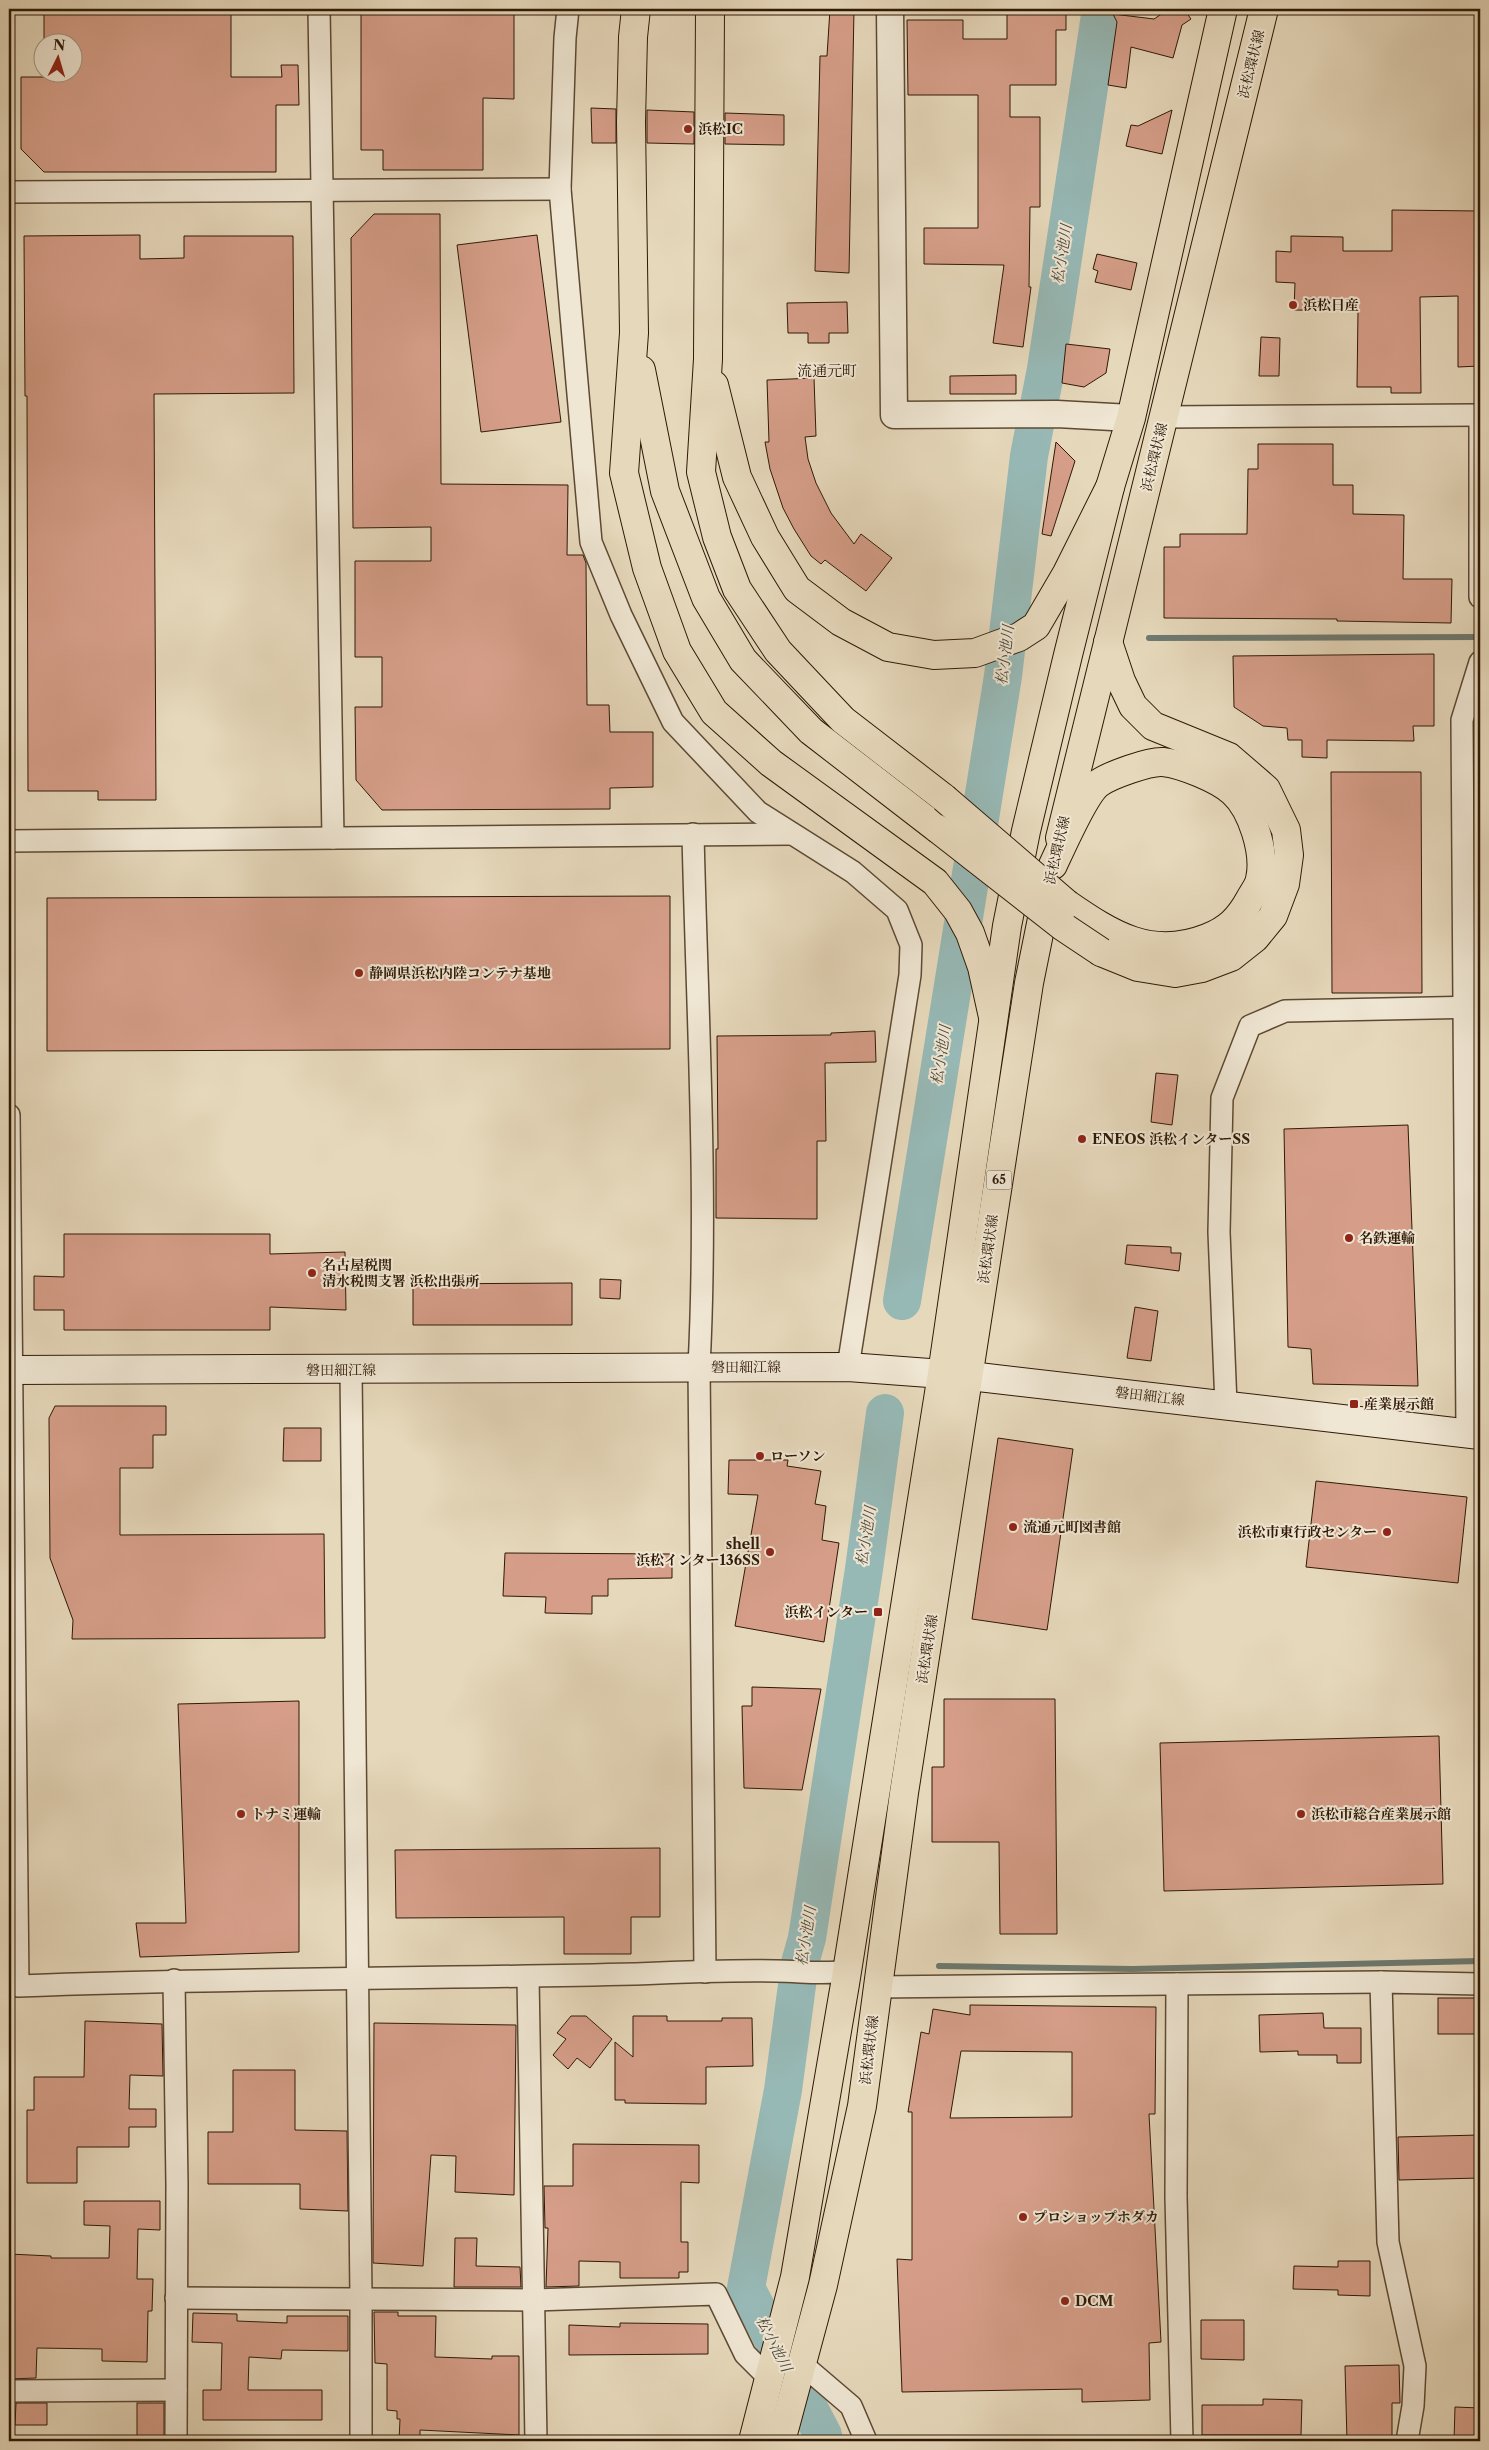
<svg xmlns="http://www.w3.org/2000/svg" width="1489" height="2450" font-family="'Libre Caslon Text','Noto Serif JP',serif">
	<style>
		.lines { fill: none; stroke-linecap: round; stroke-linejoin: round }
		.stream { stroke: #6d7970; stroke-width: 6 }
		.river { stroke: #97b9b6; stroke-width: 38 }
		.building { fill: #d69e89; stroke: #2f1906; fill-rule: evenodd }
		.minor-casing { stroke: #5d4933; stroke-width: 24 }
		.tertiary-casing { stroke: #5d4933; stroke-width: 29 }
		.secondary-casing { stroke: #2f1906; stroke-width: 30 }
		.primary-casing { stroke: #2f1906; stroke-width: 30 }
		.motorway-casing { stroke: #2f1906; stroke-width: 30 }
		.minor { stroke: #efe6d3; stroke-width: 21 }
		.tertiary { stroke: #efe6d3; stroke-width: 26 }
		.secondary { stroke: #efe6d3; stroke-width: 28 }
		.primary { stroke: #e6d8bb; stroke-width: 28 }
		.motorway { stroke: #e6d8bb; stroke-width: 28 }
		.motorway-bridge-casing { stroke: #2f1906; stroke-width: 30; stroke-linecap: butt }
		.motorway-bridge { stroke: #e6d8bb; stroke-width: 28 }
		.poi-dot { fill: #8f2418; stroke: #efe6d3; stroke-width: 2 }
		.labels { text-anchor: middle; stroke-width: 4; stroke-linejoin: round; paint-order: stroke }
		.shield { fill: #efe6d3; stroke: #695644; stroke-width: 1 }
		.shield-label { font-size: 12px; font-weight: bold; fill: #2f1906 }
		.street-label { font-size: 14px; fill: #2f1906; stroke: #efe6d3 }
		.poi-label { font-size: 14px; font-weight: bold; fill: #2f1906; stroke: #efe6d3; text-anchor: start }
		.water-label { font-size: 15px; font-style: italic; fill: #4e493b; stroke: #efe6d3 }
		.neighbourhood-label { font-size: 15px; fill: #2f1906; stroke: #efe6d3 }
	</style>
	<rect width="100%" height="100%" fill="#e6d8bb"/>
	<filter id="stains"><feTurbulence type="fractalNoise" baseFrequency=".004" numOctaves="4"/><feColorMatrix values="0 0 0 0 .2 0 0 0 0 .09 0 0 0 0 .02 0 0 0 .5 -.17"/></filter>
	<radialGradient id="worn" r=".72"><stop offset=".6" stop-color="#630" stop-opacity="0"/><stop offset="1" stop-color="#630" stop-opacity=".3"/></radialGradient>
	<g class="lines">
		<g class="stream">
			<polyline points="1149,638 1480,637"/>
			<polyline points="939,1966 1132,1969 1480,1961"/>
		</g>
		<g class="river">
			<polyline points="902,1301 1003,676 1029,456 1046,369 1101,9"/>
			<polyline points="824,2441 823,2435 746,2288 783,2090 800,1963 807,1938 864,1569 885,1413"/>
		</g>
	</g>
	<g class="building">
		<polygon points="44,9 231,9 231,77 282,77 281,65 298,65 299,105 276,105 276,172 44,172 21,149 21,77 72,77 72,42 44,42"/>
		<polygon points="361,9 514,9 514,99 483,98 483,170 383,170 383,150 361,150"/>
		<polygon points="830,9 854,9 849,273 815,271 820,56 827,56"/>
		<polygon points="1007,9 1066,9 1066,30 1056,30 1056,85 1010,85 1010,117 1040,117 1040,207 1030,207 1029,287 1031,287 1023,347 993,343 1004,265 924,264 924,228 978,228 978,95 908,95 907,20 963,20 963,39 1007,39"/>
		<polygon points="1169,9 1184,9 1191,19 1182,25 1173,58 1131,47 1126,88 1108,85 1117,22 1113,14 1154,19"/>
		<polygon points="591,108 616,109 616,143 592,143"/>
		<polygon points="647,110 694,112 694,144 647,143"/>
		<polygon points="1172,110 1162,154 1126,146 1131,125 1138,126"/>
		<polygon points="725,113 784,115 784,145 725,144"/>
		<polygon points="1392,210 1480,211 1480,366 1458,367 1458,296 1420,297 1421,393 1391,393 1391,387 1357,387 1358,311 1294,310 1295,283 1276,282 1276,251 1291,252 1291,236 1343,237 1343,251 1392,251"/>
		<polygon points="374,214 440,214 441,484 568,485 567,555 583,555 586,563 587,705 609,705 610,732 653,732 653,787 610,788 610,809 382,810 356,780 355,707 382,707 382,657 355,657 355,561 431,561 431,527 353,528 351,238"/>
		<polygon points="140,235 140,259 184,258 184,236 293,236 294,393 154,394 156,800 98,800 98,791 28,791 27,396 25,396 24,236"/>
		<polygon points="537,235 561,422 481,432 457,245"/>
		<polygon points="1097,254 1137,263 1131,290 1095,282 1098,271 1093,269"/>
		<polygon points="847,302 848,333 829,333 829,343 808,343 808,333 788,333 787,303"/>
		<polygon points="1261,337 1280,338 1279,376 1259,376"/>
		<polygon points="1066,344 1110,349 1106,373 1084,387 1062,383"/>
		<polygon points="1016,375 1016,394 950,394 950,376"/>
		<polygon points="814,378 816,436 805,437 808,459 816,483 831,513 854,544 861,534 892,558 866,591 825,560 821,564 811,556 794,529 783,508 770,469 765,442 769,442 767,380"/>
		<polygon points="1056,442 1075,461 1051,536 1042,534"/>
		<polygon points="1258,444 1333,444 1333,485 1353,485 1353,514 1404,515 1403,579 1452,579 1451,623 1337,621 1337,619 1164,618 1164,547 1180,547 1180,534 1247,534 1248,469 1258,469"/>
		<polygon points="1434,654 1434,726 1413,726 1414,741 1327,740 1327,758 1302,757 1302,740 1288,740 1287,728 1263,726 1234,707 1233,656"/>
		<polygon points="1331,772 1421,772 1422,993 1332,993"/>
		<polygon points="670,896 670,1049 47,1051 47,898"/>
		<polygon points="875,1031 876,1062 825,1063 826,1141 817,1141 817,1219 716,1218 716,1149 718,1149 717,1036 831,1035 831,1033"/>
		<polygon points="1156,1073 1178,1075 1172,1125 1151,1122"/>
		<polygon points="1408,1125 1418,1386 1313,1384 1311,1349 1288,1347 1284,1129"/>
		<polygon points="64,1234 270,1234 270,1254 345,1252 346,1310 270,1307 270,1330 64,1330 64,1310 34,1310 34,1276 64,1277"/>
		<polygon points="1127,1245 1171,1247 1171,1253 1181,1253 1179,1271 1125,1264"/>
		<polygon points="600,1279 621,1280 620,1299 600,1298"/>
		<polygon points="572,1283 572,1325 413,1325 413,1284"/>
		<polygon points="1135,1307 1158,1311 1151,1361 1127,1358"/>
		<polygon points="55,1406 166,1406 166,1435 153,1435 153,1468 120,1468 120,1535 324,1534 325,1638 72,1639 73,1620 50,1558 49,1418"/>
		<polygon points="284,1428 321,1428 321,1461 283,1461"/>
		<polygon points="998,1438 1073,1449 1047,1630 972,1619"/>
		<polygon points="729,1460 788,1460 787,1466 821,1471 815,1504 826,1506 822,1540 839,1543 824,1642 735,1626 758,1495 728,1494"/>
		<polygon points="1316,1481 1467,1497 1458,1583 1306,1567"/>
		<polygon points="505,1553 672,1554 672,1578 608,1579 608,1596 592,1596 592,1614 545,1613 546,1597 503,1596"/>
		<polygon points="752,1687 821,1689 802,1790 744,1788 742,1706 752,1706"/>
		<polygon points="944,1699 1055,1699 1057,1934 1000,1934 999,1842 932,1842 932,1767 944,1767"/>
		<polygon points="299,1701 299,1952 140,1957 136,1923 186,1923 178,1704"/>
		<polygon points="1439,1736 1443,1884 1164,1891 1160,1743"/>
		<polygon points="660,1848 660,1917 631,1917 631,1954 564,1954 564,1917 396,1918 395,1850"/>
		<rect x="1438" y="1998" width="42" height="36"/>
		<path d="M 970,2005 L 1156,2007 L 1155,2114 L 1149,2114 L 1161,2342 L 1149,2343 L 1150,2400 L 1082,2402 L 1082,2389 L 902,2392 L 897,2259 L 912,2260 L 912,2112 L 908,2112 L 921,2032 L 929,2034 L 933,2009 L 970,2015 ZM 961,2051 L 1072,2052 L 1072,2117 L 950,2118 Z"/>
		<polygon points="1323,2013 1324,2028 1361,2028 1361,2063 1337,2063 1337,2055 1298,2055 1298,2051 1260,2052 1259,2015"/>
		<polygon points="571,2016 586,2016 612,2039 590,2068 577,2058 568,2069 553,2055 566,2039 557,2033"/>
		<polygon points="633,2016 667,2016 667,2021 722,2021 722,2018 752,2018 753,2066 706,2067 706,2104 625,2103 625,2100 615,2100 615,2042 633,2057"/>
		<polygon points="85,2021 162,2024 163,2076 130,2075 129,2109 156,2109 156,2127 129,2127 129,2147 77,2147 77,2183 27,2183 27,2110 34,2110 34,2077 84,2077"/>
		<polygon points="374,2023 516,2025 514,2195 455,2192 456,2156 431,2155 423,2266 373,2263"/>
		<polygon points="233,2070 295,2070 295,2130 347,2131 348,2211 300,2209 300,2184 208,2184 208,2132 233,2132"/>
		<polygon points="1480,2135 1480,2178 1399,2180 1398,2137"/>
		<polygon points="573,2144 699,2145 699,2183 681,2182 681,2242 688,2242 688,2272 679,2272 679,2278 620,2278 620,2262 579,2261 579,2286 546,2287 548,2228 545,2228 544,2186 573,2186"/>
		<polygon points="84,2201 160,2201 160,2230 138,2229 137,2279 153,2279 152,2311 148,2311 147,2362 102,2361 102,2349 37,2348 36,2378 9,2379 9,2254 51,2256 51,2258 109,2258 110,2226 84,2225"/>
		<polygon points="455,2238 477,2238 476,2266 520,2267 521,2287 454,2287"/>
		<polygon points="1338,2261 1370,2261 1370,2296 1338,2295 1338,2290 1293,2289 1294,2266 1338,2267"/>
		<polygon points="374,2312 398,2312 398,2316 436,2316 435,2357 492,2359 492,2356 519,2356 519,2435 420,2430 420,2441 399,2441 400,2419 397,2419 397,2411 387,2410 387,2364 375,2363"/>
		<polygon points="193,2313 237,2314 237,2321 287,2323 287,2316 348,2316 348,2351 282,2350 281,2359 249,2357 248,2390 322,2390 322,2420 203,2420 203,2390 221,2390 222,2343 192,2342"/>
		<polygon points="1201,2320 1244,2320 1244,2360 1201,2359"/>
		<polygon points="620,2323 708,2324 708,2354 569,2355 569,2325 620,2327"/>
		<polygon points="1399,2365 1400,2403 1392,2403 1392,2441 1347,2441 1345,2366"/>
		<polygon points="1263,2399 1302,2400 1301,2435 1202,2435 1202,2405 1263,2405"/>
		<polygon points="16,2403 47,2403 47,2425 15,2425"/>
		<rect x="137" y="2403" width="27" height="38"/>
		<polygon points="1455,2407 1480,2408 1480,2441 1454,2441"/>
	</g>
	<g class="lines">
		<g class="minor-casing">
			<g id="minor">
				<polyline points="319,9 333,838"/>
				<polyline points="568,9 565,38 560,189 591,542 621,615 673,722 758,812 853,872 897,910 911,945 910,975 848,1367"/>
				<polyline points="9,192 560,189"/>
				<polyline points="1480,414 1480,597"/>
				<polyline points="1164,417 1480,415"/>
				<path d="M 693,834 C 697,1011 708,1190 699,1367 L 705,1972"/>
				<polyline points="9,841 792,834"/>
				<path d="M 9,1115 L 18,1986 C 223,1978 429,1979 634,1974 C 682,1972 729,1970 776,1971 C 801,1971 822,1975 847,1971"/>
				<polyline points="351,1370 361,2299 361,2441"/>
				<polyline points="1226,1405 1219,1232 1222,1098 1250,1026 1285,1011 1480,1007"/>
				<polyline points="1467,1433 1462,720 1480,662"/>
				<polyline points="528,1977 536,2441"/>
				<polyline points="174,1980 177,2185 176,2441"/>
				<polyline points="1177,1984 1176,2197 1182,2441"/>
				<polyline points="877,1987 1381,1982"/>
				<polyline points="176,2298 534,2300 716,2294 745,2354 770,2379"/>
				<polyline points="803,2365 851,2406 866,2441"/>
				<polyline points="9,2391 176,2390"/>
				<polyline points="1407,2441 1413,2406 1415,2366 1388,2242 1381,1982 1480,1984"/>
			</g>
		</g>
		<g class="tertiary-casing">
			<polyline id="tertiary" points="890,9 894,415 1057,414 1131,418"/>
		</g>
		<g class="secondary-casing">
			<polyline id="secondary" points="9,1370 848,1367 970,1376 1480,1435"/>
		</g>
		<g class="primary-casing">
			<g id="primary">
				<polyline points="1060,838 1264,9"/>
				<polyline points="753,2441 795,2277 845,1984 942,1374 1007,926 1026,831 1068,655 1110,487 1131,418 1223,9"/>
				<polyline points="781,2441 823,2285 862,2106 904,1793 1029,983 1048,889"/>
			</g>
		</g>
		<g class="motorway-casing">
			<g id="motorway">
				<polyline points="636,9 633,37 631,122 634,333 624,473 647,568 677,651 714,712 771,763 935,882 958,911 970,933 982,967 993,1017"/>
				<polyline points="710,9 708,359 701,472 717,537 737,589 778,651 843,720 944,798"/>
				<polyline points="641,370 665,491 706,598 743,660 811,731 938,829"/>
				<polyline points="714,385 737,477 765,537 797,589 841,622 888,647 934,655 975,653 1019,637 1036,626 1067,573 1110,487"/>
				<path d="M 1053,865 C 1061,848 1085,793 1099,783 C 1111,775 1149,761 1163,762 C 1182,764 1219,779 1233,792 C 1252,809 1266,853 1260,879 C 1259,886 1253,893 1250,899 C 1239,919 1228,930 1207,938 C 1151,960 1112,935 1067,904"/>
				<polyline points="1101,952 1138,967 1175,973 1202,968 1231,957 1255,938 1273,916 1285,884 1289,855 1286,830 1266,789 1229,757 1153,726 1133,706 1121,681 1108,642"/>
			</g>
		</g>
		<use href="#minor" class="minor"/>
		<use href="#tertiary" class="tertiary"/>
		<use href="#secondary" class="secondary"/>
		<use href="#primary" class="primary"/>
		<use href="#motorway" class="motorway"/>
		<g class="motorway-bridge-casing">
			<g id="motorway-bridge">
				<polyline points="944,798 1067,904"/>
				<polyline points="938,829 1062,926 1101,952"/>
			</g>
		</g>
		<use href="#motorway-bridge" class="motorway-bridge"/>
	</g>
	<g class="poi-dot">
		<circle cx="688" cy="129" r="5"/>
		<circle cx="1293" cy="305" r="5"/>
		<circle cx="359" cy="973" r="5"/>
		<circle cx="1082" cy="1139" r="5"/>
		<circle cx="1349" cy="1238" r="5"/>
		<circle cx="312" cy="1273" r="5"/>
		<rect x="1349" y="1399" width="10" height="10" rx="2.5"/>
		<circle cx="760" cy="1456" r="5"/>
		<circle cx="1013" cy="1527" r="5"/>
		<circle cx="1387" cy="1532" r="5"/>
		<circle cx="770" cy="1552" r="5"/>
		<rect x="873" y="1607" width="10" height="10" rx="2.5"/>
		<circle cx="241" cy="1814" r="5"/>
		<circle cx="1301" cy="1814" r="5"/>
		<circle cx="1023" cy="2217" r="5"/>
		<circle cx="1065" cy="2301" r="5"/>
	</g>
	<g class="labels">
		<rect class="shield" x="986.5" y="1170.5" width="25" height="19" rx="4"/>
		<g class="shield-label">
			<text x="999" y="1184">65</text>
		</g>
		<g class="street-label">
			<text transform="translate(1251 64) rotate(-76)" y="5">浜松環状線</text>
			<text transform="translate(1154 457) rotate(-76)" y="5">浜松環状線</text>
			<text transform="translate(1057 850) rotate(-77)" y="5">浜松環状線</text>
			<text transform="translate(988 1249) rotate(-82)" y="5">浜松環状線</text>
			<text x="746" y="1372">磐田細江線</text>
			<text x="341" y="1375">磐田細江線</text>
			<text transform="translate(1150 1396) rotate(7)" y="5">磐田細江線</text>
			<text transform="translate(927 1649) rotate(-81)" y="5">浜松環状線</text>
			<text transform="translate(869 2050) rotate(-83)" y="5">浜松環状線</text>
		</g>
		<g class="poi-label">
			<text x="698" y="134">浜松IC</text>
			<text x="1303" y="310">浜松日産</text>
			<text x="369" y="978">静岡県浜松内陸コンテナ基地</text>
			<text x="1092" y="1144">ENEOS 浜松インターSS</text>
			<text x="1359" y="1243">名鉄運輸</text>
			<text x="322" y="1270">名古屋税関<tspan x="322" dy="16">清水税関支署 浜松出張所</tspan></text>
			<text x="1364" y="1409">産業展示館</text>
			<text x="770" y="1461">ローソン</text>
			<text x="1023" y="1532">流通元町図書館</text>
			<text x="1377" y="1537" text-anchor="end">浜松市東行政センター</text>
			<text x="760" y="1549" text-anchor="end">shell<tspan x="760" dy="16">浜松インター136SS</tspan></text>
			<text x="868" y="1617" text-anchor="end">浜松インター</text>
			<text x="251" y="1819">トナミ運輸</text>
			<text x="1311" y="1819">浜松市総合産業展示館</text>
			<text x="1033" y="2222">プロショップホダカ</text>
			<text x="1075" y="2306">DCM</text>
		</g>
		<g class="water-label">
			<text transform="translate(1062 254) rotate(-81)" y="5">松小池川</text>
			<text transform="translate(1005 655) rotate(-83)" y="5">松小池川</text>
			<text transform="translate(941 1055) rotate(-81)" y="5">松小池川</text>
			<text transform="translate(866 1536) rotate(-81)" y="5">松小池川</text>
			<text transform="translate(806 1936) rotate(-81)" y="5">松小池川</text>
			<text transform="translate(774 2344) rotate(63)" y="5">松小池川</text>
		</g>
		<g class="neighbourhood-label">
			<text x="827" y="376">流通元町</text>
		</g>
	</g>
	<rect width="1489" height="2450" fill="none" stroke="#e6d8bb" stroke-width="30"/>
	<rect x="10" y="10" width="1469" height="2430" fill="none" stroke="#2f1906" stroke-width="2.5"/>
	<rect x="15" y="15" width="1459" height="2420" fill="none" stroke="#2f1906"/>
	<g transform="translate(58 58) rotate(5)"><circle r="24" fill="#efe6d3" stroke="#a29481"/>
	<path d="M0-4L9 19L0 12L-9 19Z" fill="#8f2418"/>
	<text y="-8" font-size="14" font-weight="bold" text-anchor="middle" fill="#2f1906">N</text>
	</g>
	<rect width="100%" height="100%" filter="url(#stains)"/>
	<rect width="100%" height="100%" fill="url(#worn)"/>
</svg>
